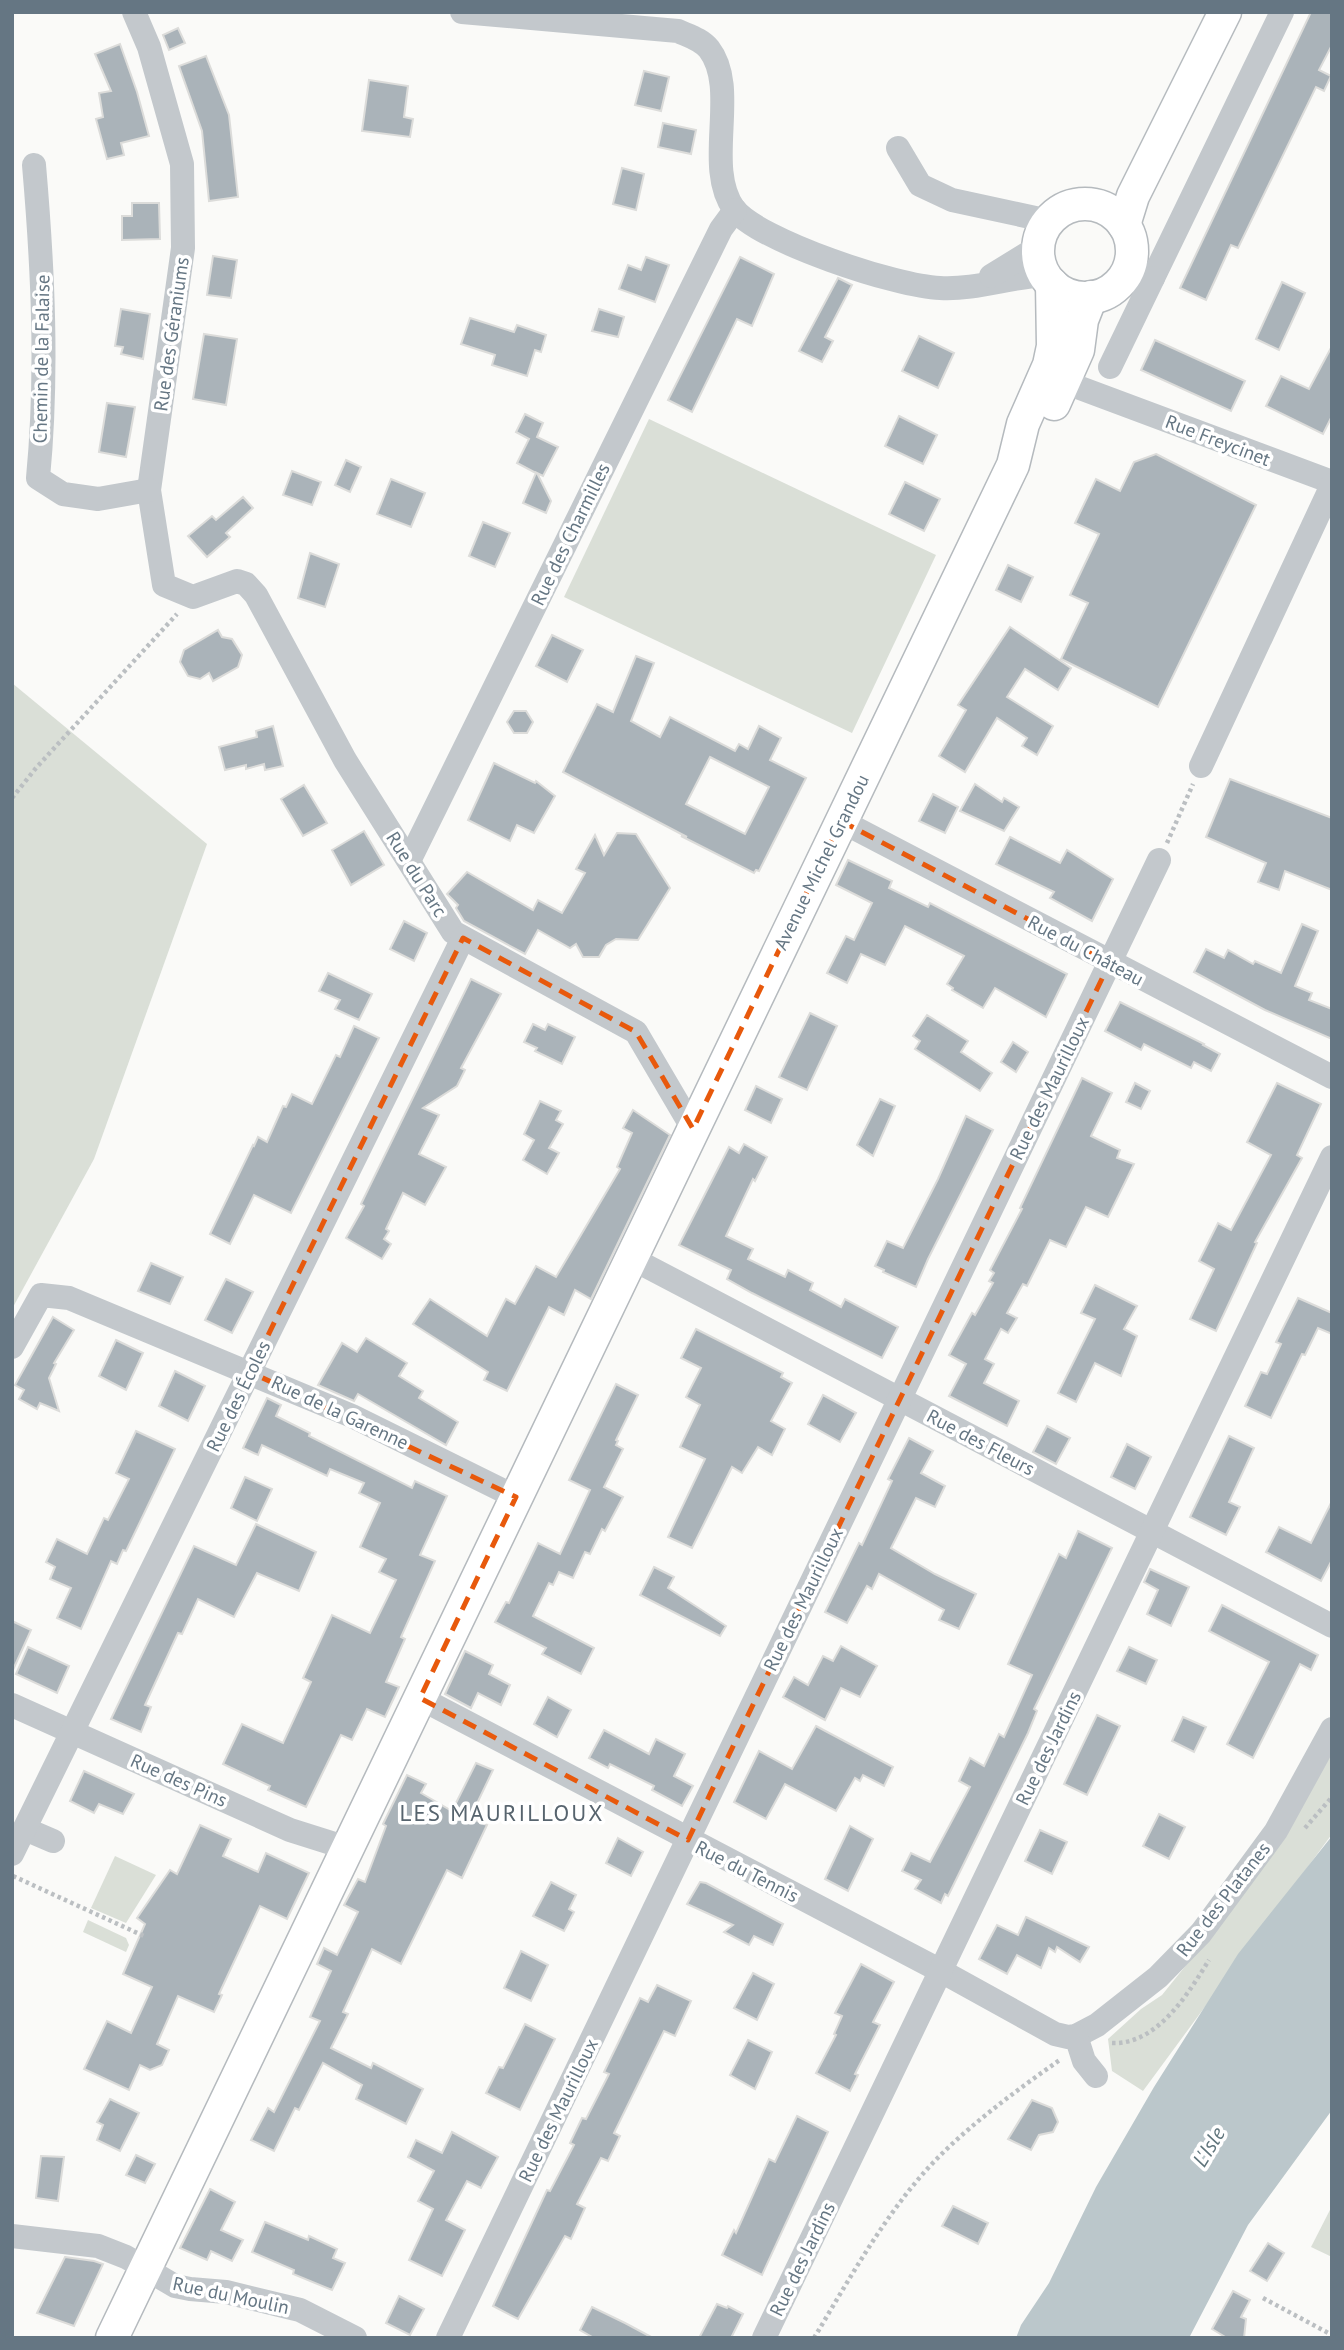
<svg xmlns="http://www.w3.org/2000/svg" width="1344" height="2350" font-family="'PT Sans',sans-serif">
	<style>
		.green { fill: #dadfd7 }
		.water { fill: #bbc7cb }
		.building { fill: #aab3b9; stroke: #dcdcda; stroke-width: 2; fill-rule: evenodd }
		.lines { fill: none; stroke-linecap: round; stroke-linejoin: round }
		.major-casing { stroke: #b5babe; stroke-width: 35 }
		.path { stroke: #bbbfc2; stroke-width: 4.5; stroke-dasharray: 3.5 3.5; stroke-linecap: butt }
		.minor { stroke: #c3c8cc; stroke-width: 24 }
		.major { stroke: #fff; stroke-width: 32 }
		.marked { fill: none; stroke: #e8590c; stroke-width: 5; stroke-dasharray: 14 9; stroke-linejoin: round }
		.labels { text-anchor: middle; stroke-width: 7; stroke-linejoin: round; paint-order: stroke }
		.street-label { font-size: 19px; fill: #657683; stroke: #fff }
		.water-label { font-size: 21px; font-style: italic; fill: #60757c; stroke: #fff }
		.quarter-label { font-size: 23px; letter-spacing: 2px; fill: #57646e; stroke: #fff }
	</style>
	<rect width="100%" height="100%" fill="#fafaf8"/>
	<g class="green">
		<polygon points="649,419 936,555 852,733 564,597"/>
		<polygon points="12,683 207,844 94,1159 12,1309"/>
		<polygon points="1332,1754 1332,1834 1143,2091 1112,2071 1108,2039 1141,2009 1162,1995 1229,1912"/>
		<polygon points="115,1856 156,1875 126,1923 91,1908"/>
		<polygon points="88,1920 126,1938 129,1945 126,1952 83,1932"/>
		<polygon points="1332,2206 1332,2257 1311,2247"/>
	</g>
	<polygon class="water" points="1332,1836 1332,2110 1248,2225 1189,2338 1016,2338 1021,2325 1049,2283 1096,2187 1154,2087 1238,1954"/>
	<g class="building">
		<polygon points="1311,12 1332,12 1332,45 1319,70 1331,76 1324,91 1316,87 1238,248 1231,245 1206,300 1180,288"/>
		<polygon points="178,28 185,43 169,50 163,35"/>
		<polygon points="120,44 137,92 149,136 121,143 124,155 107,159 96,119 103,117 99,93 111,91 95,54"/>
		<polygon points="206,56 229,115 238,197 209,201 202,131 179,66"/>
		<polygon points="644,71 669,77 661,111 635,105"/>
		<polygon points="369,80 408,86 404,117 413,119 410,137 362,131"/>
		<polygon points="663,123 696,130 691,154 658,147"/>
		<polygon points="622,168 644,174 636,210 613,204"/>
		<polygon points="132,203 159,203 160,239 122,240 122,216 132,216"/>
		<polygon points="213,256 237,260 231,298 207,295"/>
		<polygon points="646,257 669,265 655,302 619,289 628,265 641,270"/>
		<polygon points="740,257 774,274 752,326 737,319 692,412 668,400"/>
		<polygon points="838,278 852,285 825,337 833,341 822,362 799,351"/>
		<polygon points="1282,282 1305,293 1279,350 1256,339"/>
		<polygon points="121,309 150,314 143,359 121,354 123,347 115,346"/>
		<polygon points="599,309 624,317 618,337 592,331"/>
		<polygon points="470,318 514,332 517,325 546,335 541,352 535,350 527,376 492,365 495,355 461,344"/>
		<polygon points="204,334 237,339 226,405 193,399"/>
		<polygon points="919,336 954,353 938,388 902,371"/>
		<polygon points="1155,340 1245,381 1231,411 1141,370"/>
		<polygon points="1332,346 1332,416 1323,434 1266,406 1281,376 1309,389"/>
		<polygon points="107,403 135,407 126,457 99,452"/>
		<polygon points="525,414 543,423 537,437 558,447 543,476 537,473 551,501 546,513 523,503 536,473 517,463 529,439 516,432"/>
		<polygon points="899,416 937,435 923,464 885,446"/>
		<polygon points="1156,454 1256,505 1158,707 1061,659 1088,603 1070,595 1099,534 1075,523 1096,479 1120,491 1134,462"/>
		<polygon points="346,460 361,467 350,492 335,485"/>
		<polygon points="292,471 321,482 312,505 283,495"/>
		<polygon points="391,479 425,493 411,527 377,514"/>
		<polygon points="905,482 940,499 924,531 889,514"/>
		<polygon points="243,497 253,508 226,533 230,537 207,557 188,536 212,516 216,520"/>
		<polygon points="483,522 510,533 495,567 469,556"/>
		<polygon points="310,553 339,564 325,607 298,598"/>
		<polygon points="1008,565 1033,577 1021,602 996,590"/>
		<polygon points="1010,627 1071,668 1058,690 1025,669 1007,697 1053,726 1037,755 1022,746 1027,738 997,718 965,772 939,756 966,710 958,705"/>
		<polygon points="218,630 222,637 232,639 242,655 238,667 213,681 209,673 200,679 188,676 180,662 184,650"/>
		<polygon points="552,635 583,650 567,682 536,666"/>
		<path d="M 636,656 L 654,663 L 631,721 L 660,737 L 670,717 L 735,751 L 739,744 L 748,749 L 759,726 L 781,738 L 770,760 L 806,778 L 759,871 L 756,870 L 754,873 L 681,836 L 687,837 L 563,772 L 597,704 L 613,712 ZM 710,757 L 769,787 L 745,834 L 686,804 Z"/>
		<polygon points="514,711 526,711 533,722 527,733 514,733 507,722"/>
		<polygon points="273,726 283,766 265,770 264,764 246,769 246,765 225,770 219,747 257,737 256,731"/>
		<polygon points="494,763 535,783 536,781 555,796 534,833 517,825 510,841 468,820"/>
		<polygon points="1230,779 1332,818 1332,890 1285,871 1279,890 1258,882 1266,863 1206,837"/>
		<polygon points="975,784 1002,802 1004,798 1019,807 1004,831 960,811"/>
		<polygon points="304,785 327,823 303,836 281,799"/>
		<polygon points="933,794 958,807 945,833 919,821"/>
		<polygon points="364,831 384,865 351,885 332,850"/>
		<polygon points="617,833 636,834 670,888 638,940 616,939 606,945 599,957 583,957 576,944 570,948 538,930 525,954 464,921 456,908 458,905 447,894 467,872 533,910 538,900 562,913 585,873 576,869 595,835 604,855"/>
		<polygon points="1010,837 1060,863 1067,850 1113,879 1092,921 1050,898 1054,892 996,864"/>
		<polygon points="848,860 892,881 889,888 928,907 930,903 1067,974 1046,1017 995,988 983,1008 952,990 953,988 947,984 964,956 905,926 885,965 861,954 847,983 827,973 846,936 854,940 872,903 836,885"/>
		<polygon points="404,921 427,933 414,961 390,949"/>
		<polygon points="1302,924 1318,931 1295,986 1312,993 1309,1000 1332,1009 1332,1039 1265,1010 1194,972 1206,949 1224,958 1228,950 1253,964 1255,961 1281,973"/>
		<polygon points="328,973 372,994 359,1020 335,1009 340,1000 319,991"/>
		<polygon points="471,979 501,994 461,1068 465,1070 457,1086 423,1108 439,1115 419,1154 446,1167 425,1205 403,1193 386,1229 389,1231 384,1239 391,1244 382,1259 346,1238 364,1206 361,1204"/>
		<polygon points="1120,1002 1204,1044 1203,1045 1220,1054 1211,1071 1194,1062 1191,1068 1144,1044 1141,1050 1105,1031"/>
		<polygon points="810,1013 837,1026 807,1090 779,1077"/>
		<polygon points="927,1015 968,1041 961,1052 992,1073 980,1091 915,1049 920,1041 913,1036"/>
		<polygon points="533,1024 545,1030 548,1024 575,1037 562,1064 535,1051 537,1048 524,1042"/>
		<polygon points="354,1026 379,1038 291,1213 254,1195 230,1244 210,1234 253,1145 254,1146 258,1137 267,1142 283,1106 286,1107 292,1094 312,1104 336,1055 340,1057"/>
		<polygon points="1013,1042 1028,1052 1016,1072 1001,1062"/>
		<polygon points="1082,1078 1112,1093 1091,1136 1120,1150 1117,1158 1134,1164 1108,1217 1086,1207 1066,1247 1050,1240 1027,1286 1023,1284 1007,1313 1017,1318 1008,1333 1001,1329 985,1359 994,1364 984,1383 1019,1401 1007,1426 949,1396 966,1364 949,1355 972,1313 975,1315 993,1283 989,1281 994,1273 990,1270 1022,1209 1020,1208"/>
		<polygon points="1135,1083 1150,1091 1141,1109 1126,1102"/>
		<polygon points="1277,1083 1321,1104 1297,1155 1302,1158 1255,1242 1257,1243 1216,1331 1190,1319 1214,1269 1199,1261 1218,1223 1231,1230 1271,1155 1247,1142"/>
		<polygon points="756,1086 782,1099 771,1123 745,1110"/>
		<polygon points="880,1099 895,1106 873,1156 857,1145"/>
		<polygon points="540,1101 561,1111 556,1120 563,1124 549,1148 559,1153 547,1174 523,1160 534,1140 524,1134"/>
		<polygon points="633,1110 670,1135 591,1299 575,1290 564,1315 549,1307 507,1391 484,1380 488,1372 413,1324 430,1299 487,1336 506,1299 515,1304 536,1266 556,1277 620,1169 617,1167 632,1133 623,1128"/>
		<polygon points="966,1116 993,1130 928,1259 916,1287 883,1272 884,1270 875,1266 887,1241 903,1248 938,1179"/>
		<polygon points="744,1144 767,1157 755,1181 753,1179 726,1236 753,1249 748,1259 785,1277 788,1270 813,1283 810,1290 841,1307 845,1299 898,1327 882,1358 752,1293 727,1279 731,1270 679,1245 729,1147 739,1153"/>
		<polygon points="151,1263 183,1277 170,1304 138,1291"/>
		<polygon points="226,1279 253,1292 232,1333 205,1320"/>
		<polygon points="1095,1285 1137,1306 1124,1329 1137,1336 1121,1376 1095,1363 1076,1402 1058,1393 1095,1319 1081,1313"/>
		<polygon points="1298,1298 1332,1313 1332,1334 1318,1328 1305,1355 1302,1354 1271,1418 1245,1406 1261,1372 1267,1374 1281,1344 1276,1342"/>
		<polygon points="53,1317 74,1330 54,1363 56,1364 49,1378 59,1411 40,1403 37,1409 19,1399 24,1390 15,1385"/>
		<polygon points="696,1329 783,1373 781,1377 792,1383 771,1421 785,1429 772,1455 758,1447 742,1473 732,1467 692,1548 668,1537 705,1459 680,1447 700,1405 686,1397 701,1368 681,1358"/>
		<polygon points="366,1338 407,1363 399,1376 423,1391 419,1398 458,1422 446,1445 358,1394 354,1401 318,1385 342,1343 357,1352"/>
		<polygon points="116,1340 143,1353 126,1390 99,1376"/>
		<polygon points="175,1371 205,1386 188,1421 159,1406"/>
		<polygon points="616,1384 638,1395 616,1440 618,1441 616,1445 623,1449 604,1487 623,1497 605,1531 602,1529 590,1554 585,1552 573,1578 559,1572 553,1585 549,1583 533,1616 594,1648 581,1674 542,1654 546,1648 495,1622 506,1602 509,1603 538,1543 560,1554 590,1490 569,1480"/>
		<polygon points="823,1395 856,1413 840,1442 808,1424"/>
		<polygon points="267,1398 281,1405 276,1416 310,1433 309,1436 412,1488 415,1481 447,1496 420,1555 435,1561 401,1637 405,1639 386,1682 399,1687 385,1717 367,1709 352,1740 341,1735 306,1807 268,1790 270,1786 223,1764 242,1724 283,1743 311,1682 303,1678 332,1615 370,1633 396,1580 379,1572 386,1559 360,1547 380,1503 359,1493 364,1483 330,1469 327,1476 262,1445 258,1455 243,1448"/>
		<polygon points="1047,1426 1070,1438 1056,1464 1033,1452"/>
		<polygon points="136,1431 175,1449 126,1551 123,1550 117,1564 111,1561 81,1629 57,1618 71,1588 50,1579 55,1567 46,1562 57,1539 87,1554 104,1518 108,1520 129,1479 116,1473"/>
		<polygon points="1229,1436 1254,1448 1229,1502 1240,1507 1226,1535 1190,1517"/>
		<polygon points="909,1438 933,1451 921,1473 945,1486 935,1507 916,1498 891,1548 935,1574 976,1594 959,1629 939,1620 944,1610 879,1574 872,1589 867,1586 847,1623 825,1612 859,1543 862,1545 892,1481 888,1479"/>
		<polygon points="1127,1444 1151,1457 1135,1489 1111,1477"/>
		<polygon points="245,1477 272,1489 257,1521 231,1508"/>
		<polygon points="1332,1501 1332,1560 1321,1581 1266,1552 1279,1527 1311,1543"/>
		<polygon points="256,1524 316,1552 299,1591 257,1573 234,1617 198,1599 182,1634 178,1633 145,1705 151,1707 141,1732 111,1719 194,1546 236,1565"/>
		<polygon points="1078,1531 1112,1548 1034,1709 1037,1711 1028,1733 948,1896 945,1894 941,1903 915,1889 921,1880 902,1871 911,1853 930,1862 970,1787 959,1781 970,1758 984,1766 999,1734 1004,1737 1032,1675 1008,1664 1059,1554 1066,1558"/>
		<polygon points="654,1567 674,1577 668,1588 726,1626 720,1636 640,1595"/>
		<polygon points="1150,1569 1189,1587 1171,1626 1147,1614 1158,1590 1144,1582"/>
		<polygon points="1222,1605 1318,1655 1311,1670 1300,1664 1253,1758 1227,1744 1269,1662 1209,1631"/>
		<polygon points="12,1621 31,1630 12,1672"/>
		<polygon points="841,1646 877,1666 860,1697 841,1688 825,1720 783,1697 794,1677 808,1685 823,1656 833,1661"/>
		<polygon points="28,1647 69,1666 57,1693 16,1674"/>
		<polygon points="1129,1647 1157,1660 1146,1684 1117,1671"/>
		<polygon points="465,1651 493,1665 489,1674 510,1685 501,1705 478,1693 471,1708 445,1694"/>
		<polygon points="548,1697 571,1710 557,1737 534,1724"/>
		<polygon points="1097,1715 1120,1726 1087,1795 1064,1784"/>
		<polygon points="1183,1717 1206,1727 1194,1752 1172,1741"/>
		<polygon points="816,1726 893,1767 884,1786 863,1775 860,1781 855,1778 836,1811 785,1784 766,1819 734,1802 759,1751 792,1769"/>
		<polygon points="604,1730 649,1754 656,1739 685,1754 674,1776 693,1786 682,1806 652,1790 654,1786 610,1764 608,1768 589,1758"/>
		<polygon points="476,1763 493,1770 470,1818 487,1825 462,1878 447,1870 401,1964 372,1949 343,2012 348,2014 331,2048 371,2068 373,2063 423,2089 406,2124 356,2099 362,2085 323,2063 299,2110 295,2108 274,2151 251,2140 268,2108 274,2112 320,2021 310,2017 331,1971 317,1964 324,1948 337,1955 358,1912 344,1905 358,1879 365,1882 386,1826 383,1824 407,1775 426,1784 421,1793 452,1811"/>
		<polygon points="84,1771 134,1794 123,1814 99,1804 94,1813 70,1801"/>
		<polygon points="1159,1814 1185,1827 1169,1859 1143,1846"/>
		<polygon points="200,1825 231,1839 223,1856 258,1872 266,1853 309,1873 287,1919 260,1906 219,1994 222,1995 214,2012 178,1996 157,2044 169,2050 162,2065 150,2070 140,2065 129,2090 84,2069 107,2021 131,2033 152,1987 123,1974 145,1924 137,1918 170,1870 177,1874"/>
		<polygon points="850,1826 873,1839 848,1891 825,1879"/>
		<polygon points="1040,1830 1067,1842 1052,1874 1025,1861"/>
		<polygon points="618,1838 643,1852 631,1876 606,1863"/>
		<polygon points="551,1882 576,1895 569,1909 574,1912 564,1931 533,1916"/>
		<polygon points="700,1882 706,1883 783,1924 773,1945 754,1936 749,1945 724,1932 733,1925 687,1904"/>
		<polygon points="1026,1917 1089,1947 1080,1962 1057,1947 1055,1952 1049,1948 1041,1968 1017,1955 1007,1974 979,1959 997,1925 1018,1935"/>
		<polygon points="521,1951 548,1965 531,2001 504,1988"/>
		<polygon points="861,1964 894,1982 873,2022 880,2025 855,2074 858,2075 850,2091 816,2073 836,2035 834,2034 842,2016 835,2013"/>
		<polygon points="753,1973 774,1984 757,2020 734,2008"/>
		<polygon points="657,1985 691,2001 675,2036 664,2031 614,2133 620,2136 608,2161 601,2158 577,2204 585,2208 571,2239 565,2236 518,2319 493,2306 547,2190 550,2191 574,2145 570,2143 582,2118 586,2119 609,2074 604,2072 640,1998 648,2002"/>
		<polygon points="525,2024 555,2039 520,2110 486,2093 499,2067 503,2068"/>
		<polygon points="748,2040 772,2052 755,2089 730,2075"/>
		<polygon points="110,2099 139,2113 120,2151 97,2140 103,2125 97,2122"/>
		<polygon points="1032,2100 1052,2108 1058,2122 1053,2132 1039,2135 1031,2150 1008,2139"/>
		<polygon points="797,2116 828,2132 762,2275 722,2255 734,2230 736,2233 769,2159 775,2162"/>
		<polygon points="452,2132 498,2157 481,2188 467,2181 446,2220 465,2230 442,2276 409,2260 433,2209 418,2201 434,2171 408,2157 416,2140 442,2153"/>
		<polygon points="136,2155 155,2164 145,2183 126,2175"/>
		<polygon points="41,2156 64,2157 58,2201 36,2198"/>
		<polygon points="210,2189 235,2202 221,2230 243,2240 232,2261 211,2251 207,2260 180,2248"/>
		<polygon points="953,2206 988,2223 978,2244 942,2226"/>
		<polygon points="265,2222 308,2240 309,2236 337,2249 333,2258 345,2263 332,2290 293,2274 294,2270 252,2252"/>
		<polygon points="1268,2243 1284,2253 1267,2281 1250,2271"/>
		<polygon points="65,2257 94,2261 103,2264 74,2326 37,2313"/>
		<polygon points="1233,2291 1250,2300 1241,2317 1246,2319 1244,2338 1227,2338 1212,2329"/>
		<polygon points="399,2296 424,2309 410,2335 386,2323"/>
		<polygon points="717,2304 727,2308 728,2306 743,2314 731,2338 699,2338"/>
		<polygon points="592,2307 625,2323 653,2338 594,2338 580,2330"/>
	</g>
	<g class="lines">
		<g class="major-casing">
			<g id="major">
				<circle cx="1085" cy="251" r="47"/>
				<polyline points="1124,225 1133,196 1225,12"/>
				<polyline points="1054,404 1078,350 1082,320 1091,297"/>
				<polyline points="112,2338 1013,465 1023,424 1049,365 1053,346 1052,284"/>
			</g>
		</g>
		<g class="path">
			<polyline points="12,798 36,768 177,614"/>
			<polyline points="1167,843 1193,784"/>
			<polyline points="1305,1828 1332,1797"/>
			<polyline points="13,1876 146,1937"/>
			<path d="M 1112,2043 C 1157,2045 1188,1994 1209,1960"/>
			<polyline points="1263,2298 1332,2335"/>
			<path d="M 814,2338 C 847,2283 879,2225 921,2176 C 959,2132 1013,2093 1061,2059"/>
		</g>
		<g class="minor">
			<polyline points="134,12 149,47 182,164 183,248 149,490 164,585 193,597 237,581 246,584 256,595 345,760 453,932 636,1032 693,1129"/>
			<path d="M 462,12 L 678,31 C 689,36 701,39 709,49 C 740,89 703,166 734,209 C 759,241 898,287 940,288 C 975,290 1010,277 1045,275"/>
			<polyline points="898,148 920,185 952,200 1049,221"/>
			<path d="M 34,165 C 43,269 48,374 38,478 L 63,494 L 98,499 L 149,490"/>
			<polyline points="1129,267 1153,278 1282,12"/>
			<polyline points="991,276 1038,247"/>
			<polyline points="1061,364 1064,382 1332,482"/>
			<polyline points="1110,367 1153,278"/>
			<polyline points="1201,766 1332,485"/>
			<polyline points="841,821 1332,1077"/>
			<polyline points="409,861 721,229 735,210"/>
			<polyline points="631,1258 1332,1626"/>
			<polyline points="12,1347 41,1295 69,1298 352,1416 516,1497"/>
			<polyline points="420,1698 941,1971 1055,2034 1068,2037 1076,2036 1097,2025 1158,1977 1201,1933 1276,1831 1332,1729"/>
			<polyline points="12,1705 290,1830 347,1848"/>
			<polyline points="25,1829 53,1841"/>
			<polyline points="12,1854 463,938"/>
			<polyline points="1076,2036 1084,2061 1096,2076"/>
			<polyline points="12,2236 98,2246 126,2257 175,2286 190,2289 226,2292 300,2310 355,2338"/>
			<polyline points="448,2338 1159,860"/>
			<polyline points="764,2338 1332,1157"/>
		</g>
		<use href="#major" class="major"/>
	</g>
	<path class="marked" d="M 841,821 L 1110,962 L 688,1840 L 420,1698 L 516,1497 L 250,1372 L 463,938 L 636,1032 L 693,1129 Z"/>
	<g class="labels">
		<g class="street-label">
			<text transform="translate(171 334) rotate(-82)" y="7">Rue des Géraniums</text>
			<text transform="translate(41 359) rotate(-89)" y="7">Chemin de la Falaise</text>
			<text transform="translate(1218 440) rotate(21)" y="7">Rue Freycinet</text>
			<text transform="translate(570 534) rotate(-64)" y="7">Rue des Charmilles</text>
			<text transform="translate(821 862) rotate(-64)" y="7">Avenue Michel Grandou</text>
			<text transform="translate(417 874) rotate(58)" y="7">Rue du Parc</text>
			<text transform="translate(1086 950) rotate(28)" y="7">Rue du Château</text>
			<text transform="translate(1049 1088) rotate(-64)" y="7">Rue des Maurilloux</text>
			<text transform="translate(238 1396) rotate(-64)" y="7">Rue des Écoles</text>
			<text transform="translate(340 1412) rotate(25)" y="7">Rue de la Garenne</text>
			<text transform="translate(981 1442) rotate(28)" y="7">Rue des Fleurs</text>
			<text transform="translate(803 1599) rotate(-64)" y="7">Rue des Maurilloux</text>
			<text transform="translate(1048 1748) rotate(-64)" y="7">Rue des Jardins</text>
			<text transform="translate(179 1780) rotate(24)" y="7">Rue des Pins</text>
			<text transform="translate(747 1871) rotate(27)" y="7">Rue du Tennis</text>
			<text transform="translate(1223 1899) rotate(-52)" y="7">Rue des Platanes</text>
			<text transform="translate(558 2110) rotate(-64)" y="7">Rue des Maurilloux</text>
			<text transform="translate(802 2259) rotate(-64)" y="7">Rue des Jardins</text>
			<text transform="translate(231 2295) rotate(12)" y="7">Rue du Moulin</text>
		</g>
		<g class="water-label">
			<text transform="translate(1209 2147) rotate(-59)" y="7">L'Isle</text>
		</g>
		<g class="quarter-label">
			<text x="502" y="1821">LES MAURILLOUX</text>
		</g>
	</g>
	<rect width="1344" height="2350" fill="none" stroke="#657683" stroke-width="28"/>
</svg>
